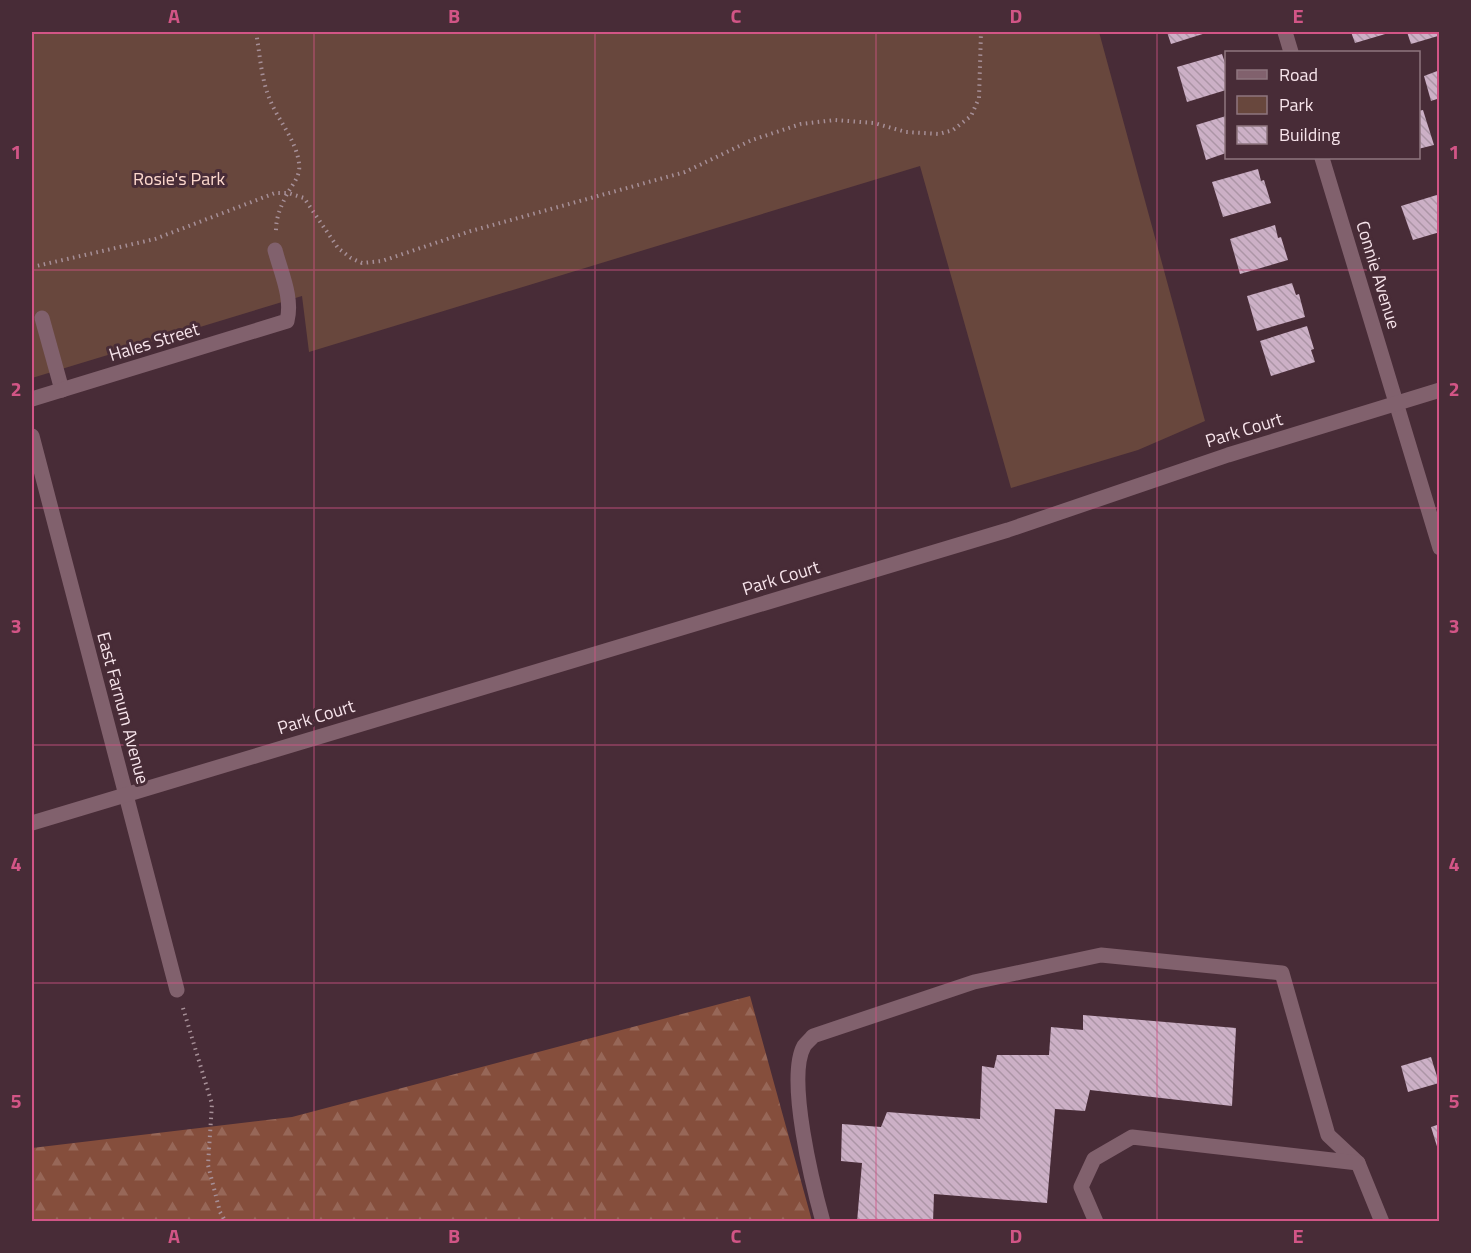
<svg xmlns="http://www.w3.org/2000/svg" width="1471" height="1253" font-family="'Titillium Web',sans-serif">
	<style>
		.forest { fill: url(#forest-firs) }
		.park { fill: #68473d }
		.building { fill: url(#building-back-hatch) }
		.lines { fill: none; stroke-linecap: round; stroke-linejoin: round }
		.path { stroke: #a68f97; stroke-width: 4; stroke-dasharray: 1.5 4.5; stroke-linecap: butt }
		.minor { stroke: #81616d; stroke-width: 15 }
		.grid { fill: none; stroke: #d25586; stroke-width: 1.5; stroke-opacity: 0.55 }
		.labels { text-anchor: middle; stroke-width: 6; stroke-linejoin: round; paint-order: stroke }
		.park-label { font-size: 18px; fill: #fdd8cd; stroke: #482c37 }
		.street-label { font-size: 18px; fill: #f7e4eb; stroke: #482c37 }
		.neatline { fill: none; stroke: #d25586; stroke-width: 2 }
		.grid-label { font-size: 20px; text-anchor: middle; font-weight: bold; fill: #d25586 }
	</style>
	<defs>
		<pattern id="forest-firs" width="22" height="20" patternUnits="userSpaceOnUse" patternTransform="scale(1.5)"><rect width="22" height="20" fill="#854e3c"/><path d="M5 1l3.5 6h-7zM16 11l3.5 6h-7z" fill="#976758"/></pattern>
		<pattern id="building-back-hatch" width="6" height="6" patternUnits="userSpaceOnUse" patternTransform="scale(1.5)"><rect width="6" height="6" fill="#ccb0c6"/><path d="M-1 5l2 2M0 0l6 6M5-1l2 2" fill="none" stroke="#ac95a6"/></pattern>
	</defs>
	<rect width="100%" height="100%" fill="#482c37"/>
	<polygon class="forest" points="750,996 812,1221 32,1221 32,1148 292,1117"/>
	<polygon class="park" points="32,32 1099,32 1205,421 1138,450 1011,488 920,166 309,352 302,296 32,378"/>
	<g class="building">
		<polygon points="1167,32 1209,32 1171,44"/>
		<polygon points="1351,32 1392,32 1355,43"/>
		<polygon points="1407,32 1436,32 1438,36 1411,44"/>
		<polygon points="1222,54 1226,66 1226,90 1187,102 1177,67"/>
		<polygon points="1440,70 1440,98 1431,101 1424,76"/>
		<polygon points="1423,110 1434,145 1418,149 1418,111"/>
		<polygon points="1226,116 1226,153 1206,160 1196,125"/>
		<polygon points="1258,169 1261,181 1264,180 1271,203 1223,217 1212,182"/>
		<polygon points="1440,194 1440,232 1413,240 1401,206"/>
		<polygon points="1275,225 1278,238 1281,237 1288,260 1240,274 1230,239"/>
		<polygon points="1292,283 1296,295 1299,294 1305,317 1257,331 1247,296"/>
		<polygon points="1307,326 1314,349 1311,350 1315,362 1271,376 1260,341"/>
		<polygon points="1083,1015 1236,1028 1232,1106 1090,1090 1085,1111 1055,1109 1047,1203 934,1194 933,1222 857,1222 862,1163 841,1161 842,1124 881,1127 887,1112 980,1119 982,1066 994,1068 997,1055 1049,1055 1051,1027 1083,1030"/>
		<polygon points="1431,1057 1439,1083 1408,1092 1401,1066"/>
		<polygon points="1440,1124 1440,1153 1439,1153 1431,1127"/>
	</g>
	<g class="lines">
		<g class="path">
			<path d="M 256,32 C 260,54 261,79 270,100 C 278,120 296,140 299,163 C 301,177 292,184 286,196 C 280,208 276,218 276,231"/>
			<polyline points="32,267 155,239 275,193 288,193 304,198 338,248 351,258 362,263 382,261 471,231 685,172 752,140 801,124 835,120 874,123 906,132 939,134 953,130 971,116 979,98 981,32"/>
			<polyline points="183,1008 212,1104 208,1165 220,1212 226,1222"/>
		</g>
		<g class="minor">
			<polyline points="1285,32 1291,52"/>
			<polyline points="1322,158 1440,548"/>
			<polyline points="42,318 62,390"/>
			<path d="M 32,399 L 287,321 C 293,298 281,273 275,250"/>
			<polyline points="32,436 177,990"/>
			<polyline points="32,823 1008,530 1228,455 1440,390"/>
			<path d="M 823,1222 C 813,1186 786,1078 804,1046 C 806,1043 811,1039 813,1036 L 974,982 L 1101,955 L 1282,973 L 1328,1135 L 1358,1163"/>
			<polyline points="1096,1222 1081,1187 1094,1159 1132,1137 1358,1163 1382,1222"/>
		</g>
	</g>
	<path class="grid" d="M 314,32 L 314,1222M 595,32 L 595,1222M 876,32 L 876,1222M 1157,32 L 1157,1222M 32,270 L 1440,270M 32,508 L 1440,508M 32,745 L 1440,745M 32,983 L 1440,983"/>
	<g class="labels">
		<g class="park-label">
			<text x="179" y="185">Rosie's Park</text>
		</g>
		<g class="street-label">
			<text transform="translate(1378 275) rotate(73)" y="6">Connie Avenue</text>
			<text transform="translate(154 342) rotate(-17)" y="6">Hales Street</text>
			<text transform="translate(1244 430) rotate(-17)" y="6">Park Court</text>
			<text transform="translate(781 578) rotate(-17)" y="6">Park Court</text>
			<text transform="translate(123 708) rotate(75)" y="6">East Farnum Avenue</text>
			<text transform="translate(316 717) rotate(-17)" y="6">Park Court</text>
		</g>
	</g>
	<rect width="1471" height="1253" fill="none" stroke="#482c37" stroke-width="66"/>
	<rect x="1225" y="51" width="195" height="108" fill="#482c37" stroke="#8e767f" stroke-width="1.5"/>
	<rect x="1237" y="70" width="30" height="9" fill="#81616d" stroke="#8e767f" stroke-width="1.5"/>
	<text x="1279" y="81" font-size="18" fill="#f7e4eb">Road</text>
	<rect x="1237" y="96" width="30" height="18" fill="#68473d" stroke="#8e767f" stroke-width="1.5"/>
	<text x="1279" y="111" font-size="18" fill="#f7e4eb">Park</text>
	<rect x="1237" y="126" width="30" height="18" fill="url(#building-back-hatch)" stroke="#8e767f" stroke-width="1.5"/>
	<text x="1279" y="141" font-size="18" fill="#f7e4eb">Building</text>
	<rect x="33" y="33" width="1405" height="1187" class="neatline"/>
	<g class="grid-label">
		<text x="174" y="23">A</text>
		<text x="454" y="23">B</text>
		<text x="736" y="23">C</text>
		<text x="1016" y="23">D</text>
		<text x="1298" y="23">E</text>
		<text x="16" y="159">1</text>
		<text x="1454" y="159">1</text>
		<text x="16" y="396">2</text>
		<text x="1454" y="396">2</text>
		<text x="16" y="633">3</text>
		<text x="1454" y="633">3</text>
		<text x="16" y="871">4</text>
		<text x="1454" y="871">4</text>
		<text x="16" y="1108">5</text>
		<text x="1454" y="1108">5</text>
		<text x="174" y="1243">A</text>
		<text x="454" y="1243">B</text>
		<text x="736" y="1243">C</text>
		<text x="1016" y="1243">D</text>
		<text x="1298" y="1243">E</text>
	</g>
</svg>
